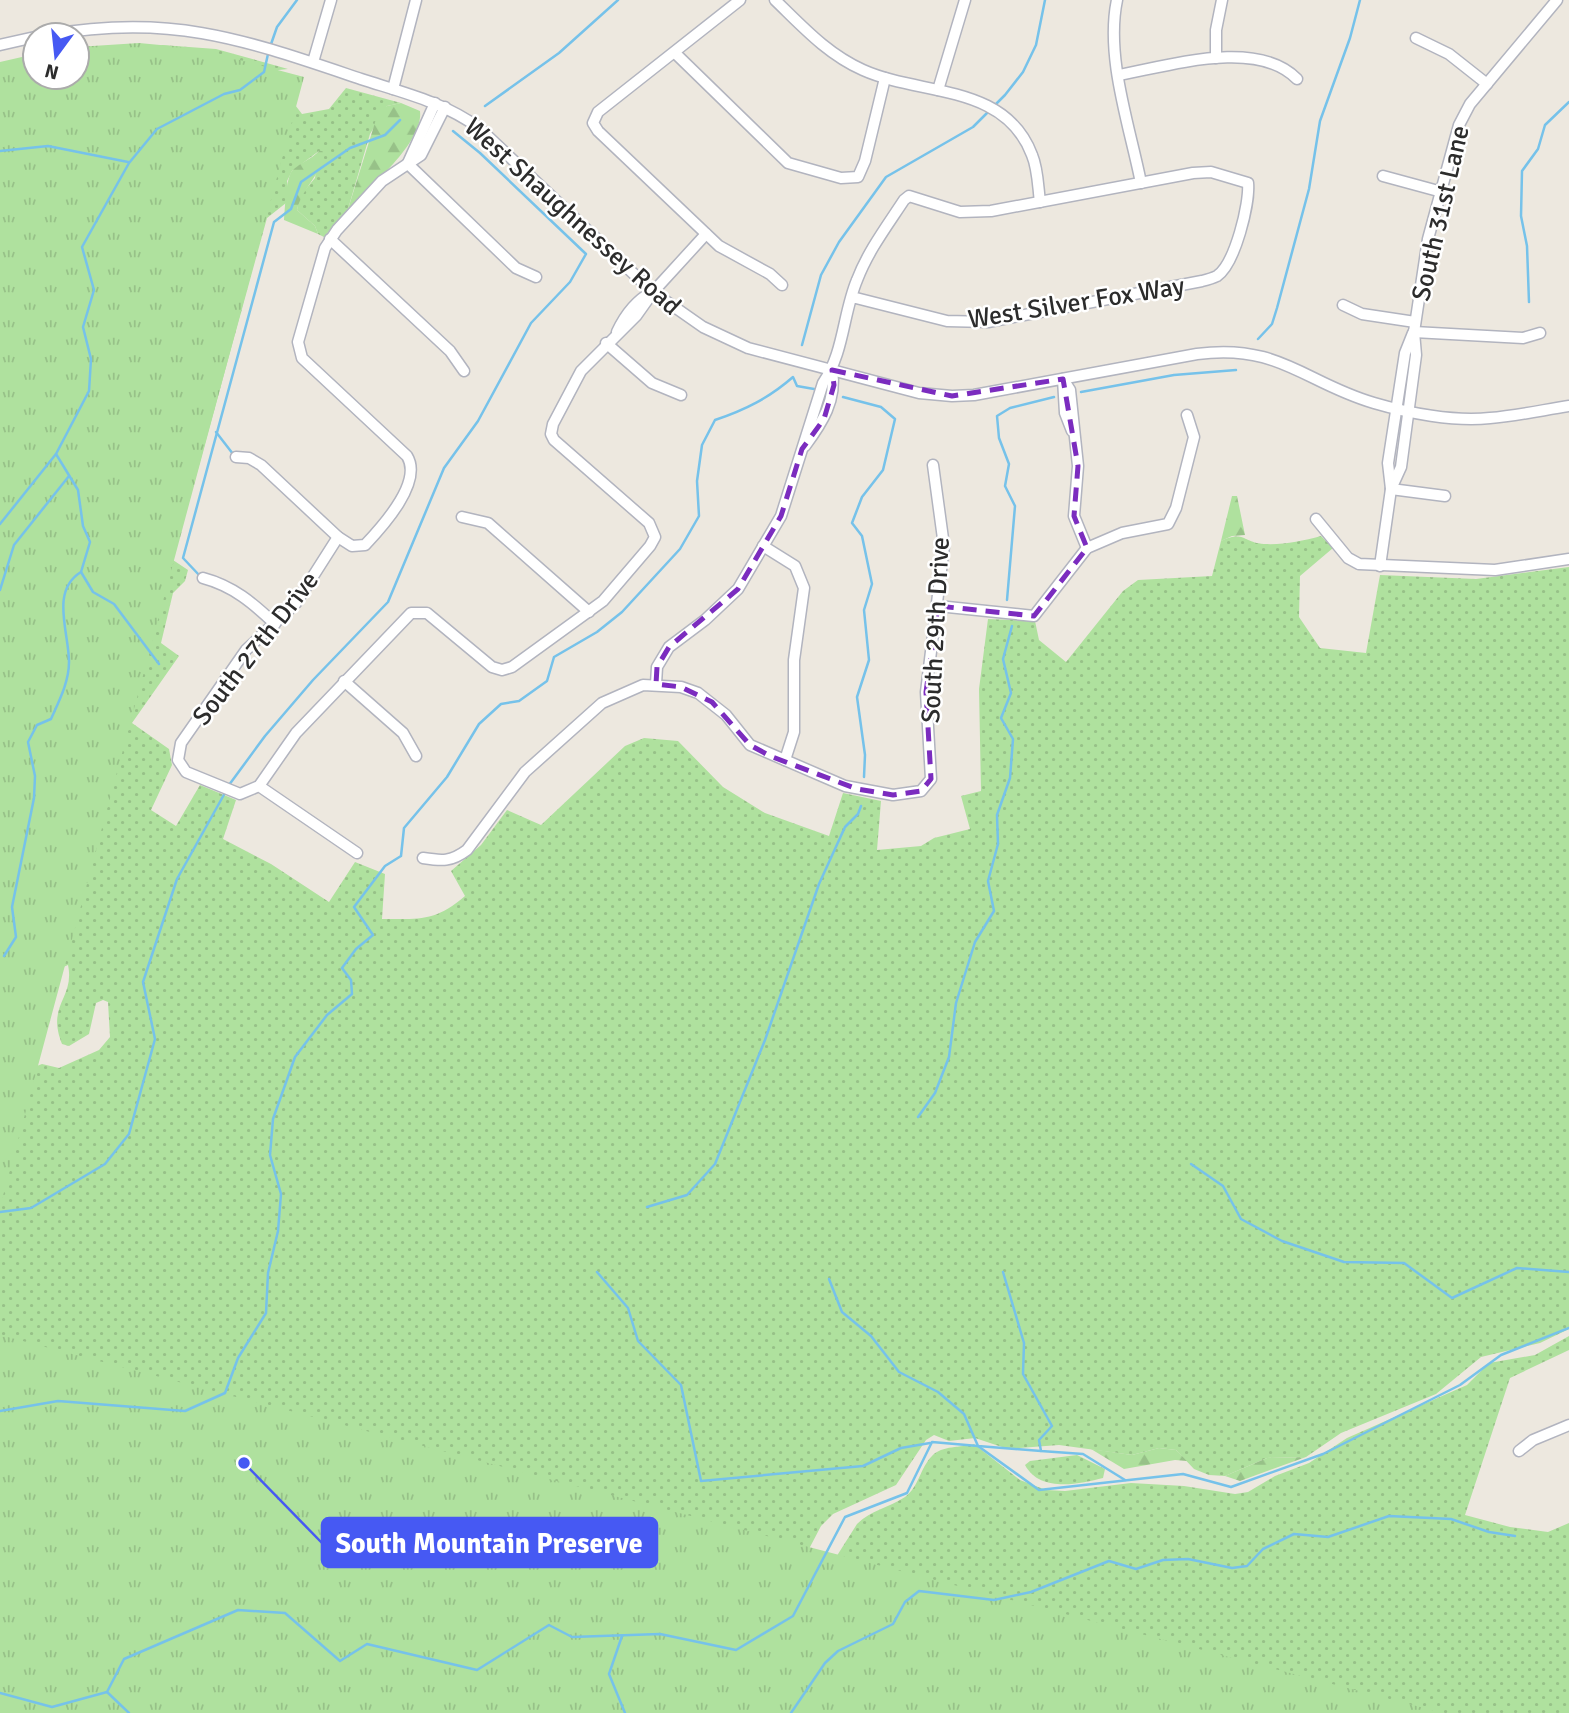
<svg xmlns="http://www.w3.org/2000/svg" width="1569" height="1713" font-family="Signika,sans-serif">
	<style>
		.grass { fill: url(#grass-dots) }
		.forest { fill: url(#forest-firs) }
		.park { fill: url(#park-tufts) }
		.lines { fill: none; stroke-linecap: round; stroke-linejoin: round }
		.stream { stroke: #76c2ea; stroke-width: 2.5 }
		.minor-casing { stroke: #b2b4bf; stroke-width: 13 }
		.minor { stroke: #fff; stroke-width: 10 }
		.marked { fill: none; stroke: #7b2cbf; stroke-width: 5; stroke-dasharray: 14 9; stroke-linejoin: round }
		.labels { text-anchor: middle; stroke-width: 5; stroke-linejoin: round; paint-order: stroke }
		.street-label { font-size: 26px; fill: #2c2c2c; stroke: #fff }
		.leader { fill: none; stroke: #4659f3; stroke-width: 2.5 }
		.callout-dot { fill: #4659f3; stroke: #fff; stroke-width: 2.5 }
		.callout { fill: #4659f3; stroke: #4659f3; stroke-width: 2.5 }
		.callout-label { font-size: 28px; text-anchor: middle; font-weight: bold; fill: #fff }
	</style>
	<defs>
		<pattern id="grass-dots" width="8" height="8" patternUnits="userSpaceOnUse" patternTransform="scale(1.75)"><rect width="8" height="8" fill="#afe19e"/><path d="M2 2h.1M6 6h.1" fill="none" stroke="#97c188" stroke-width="1.8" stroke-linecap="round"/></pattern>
		<pattern id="forest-firs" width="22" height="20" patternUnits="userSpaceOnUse" patternTransform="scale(1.75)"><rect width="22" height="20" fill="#afe19e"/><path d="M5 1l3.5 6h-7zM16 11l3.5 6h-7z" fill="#97c188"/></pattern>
		<pattern id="park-tufts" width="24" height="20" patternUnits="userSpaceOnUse" patternTransform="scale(1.75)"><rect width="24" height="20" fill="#afe19e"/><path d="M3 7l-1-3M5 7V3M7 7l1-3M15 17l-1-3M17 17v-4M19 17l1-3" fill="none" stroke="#97c188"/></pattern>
	</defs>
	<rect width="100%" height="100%" fill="#ede8df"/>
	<g class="grass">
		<path d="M 162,45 L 216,49 L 288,69 L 269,71 L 302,114 L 329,109 L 346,88 L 401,103 L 387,106 L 370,134 L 348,209 L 324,237 L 318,234 L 315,226 L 297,210 L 300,196 L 315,178 L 319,151 L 292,171 L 287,181 L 289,194 L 286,203 L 267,218 L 173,560 L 188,570 L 185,581 L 173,593 L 161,643 L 179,656 L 132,723 L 169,749 L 172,765 L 151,810 L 176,826 L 200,785 L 236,800 L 223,839 L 271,864 L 329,902 L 355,862 L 385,874 L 382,919 C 419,919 435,922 465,896 L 451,871 L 481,845 L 507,810 L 541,825 L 625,746 L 644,738 L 678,741 L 723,787 L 765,813 L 829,836 L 843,793 L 881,801 L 877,850 L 921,846 L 934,838 L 970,829 L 961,796 L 981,791 L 979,689 L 988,619 L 1035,621 L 1039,640 L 1066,662 L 1123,591 L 1138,580 L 1212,576 L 1221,541 C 1245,530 1243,543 1264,544 C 1284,545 1302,541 1321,536 L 1333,548 L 1300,576 L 1299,617 L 1320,648 L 1366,653 L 1380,575 L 1476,579 L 1569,567 L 1569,1329 L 1540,1343 L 1481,1357 L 1436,1394 L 1341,1433 L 1306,1457 L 1267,1458 L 1225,1476 L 1209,1475 L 1194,1469 L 1176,1450 L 1159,1448 L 1132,1455 L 1059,1445 L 1008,1449 L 975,1438 L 949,1441 L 934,1435 L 926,1440 L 896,1485 L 833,1514 L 821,1526 L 798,1570 L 0,1702 L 0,1071 L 29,1069 L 42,1064 L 59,1068 L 99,1050 L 110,1037 L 108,1002 L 103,1000 L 96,1003 L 89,1034 L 69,1046 L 62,1044 C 46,1004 75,999 68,965 L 61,968 L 0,64 L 35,77 L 77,77 Z"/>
		<path d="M 1569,1336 L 1569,1350 L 1510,1378 L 1465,1515 L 1510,1527 L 1548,1532 L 1569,1523 L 1569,1713 L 70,1713 L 802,1611 L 857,1524 C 871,1510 888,1508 905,1497 C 919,1487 920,1468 932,1456 C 942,1445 961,1448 974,1444 L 1020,1480 L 1046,1490 L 1065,1491 L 1131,1483 L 1184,1486 L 1235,1494 L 1248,1492 L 1275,1476 L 1309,1463 L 1347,1438 L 1467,1385 L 1489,1363 L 1535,1355 Z"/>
		<path d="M 1077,1455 L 1105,1469 L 1103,1478 C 1079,1484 1040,1493 1025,1465 L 1030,1461 Z"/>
	</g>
	<g class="forest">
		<path d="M 401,103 L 420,111 C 424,142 369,188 348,209 L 378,113 L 387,106 Z"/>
		<path d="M 319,151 L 325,151 C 322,174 302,188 297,210 L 315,226 L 318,234 L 284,220 C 285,209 286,178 292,171 C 299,163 312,159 319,151 Z"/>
		<polygon points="1232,496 1237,496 1245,535 1232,536 1221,541"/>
		<polygon points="1159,1448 1176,1450 1187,1461 1175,1460 1124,1469 1091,1449 1132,1455"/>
		<polygon points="1306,1457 1240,1481 1225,1476 1267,1458"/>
	</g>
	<g class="park">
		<polygon points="139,43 213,50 213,53 304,77 0,1207 0,62 35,54 35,77 77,77 77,47"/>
		<polygon points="0,1335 34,1344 1443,1713 0,1713"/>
	</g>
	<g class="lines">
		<g class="stream">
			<polyline points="270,47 277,27 297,0"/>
			<polyline points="485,106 559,53 618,0"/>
			<polyline points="0,151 48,146 128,162"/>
			<polyline points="1529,302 1527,246 1521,216 1522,171 1538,149 1545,125 1569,102"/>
			<polyline points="1258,339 1272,324 1277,308 1309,189 1320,121 1350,38 1360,0"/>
			<polyline points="802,345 821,275 839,242 886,177 973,127 1005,95 1023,72 1036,45 1045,0"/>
			<polyline points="1081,392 1174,375 1236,370"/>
			<polyline points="843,397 881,407 895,419 883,470 862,497 852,523 862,536 872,584 864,610 869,660 857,697 865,755 864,777"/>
			<polyline points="216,432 233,454"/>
			<polyline points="0,524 56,454"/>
			<polyline points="81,572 93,592 114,604 159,664"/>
			<polyline points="200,576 183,558 274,222 291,209 301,182 350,148 385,135 400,120"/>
			<polyline points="0,590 14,545 69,476"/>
			<polyline points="1007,600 1015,506 1005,486 1009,464 999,438 997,416 1010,408 1054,397"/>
			<polyline points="229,785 265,736 313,680 388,602 444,468 478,421 531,323 570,282 586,254 480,153 453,131"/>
			<path d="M 4,956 L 16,937 L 12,907 L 34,798 L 35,776 L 28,742 L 37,725 L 51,719 C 59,701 69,682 69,662 C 69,632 50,591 81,572 L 90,542 L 83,526 L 78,490 L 56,454 L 89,391 L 91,359 L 83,327 L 94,290 L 82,247 L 129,163 L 157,129 L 224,94 L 240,90 L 264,72 L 268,54"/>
			<polyline points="918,1117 935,1093 949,1057 956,1003 975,942 994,911 988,881 998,844 997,815 1010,778 1013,739 1001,718 1011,693 1003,659 1012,626"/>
			<polyline points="1191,1164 1223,1186 1241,1219 1282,1241 1344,1262 1404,1263 1452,1298 1517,1268 1569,1272"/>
			<polyline points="647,1207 687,1195 715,1164 765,1040 819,884 845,827 858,814 861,806"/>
			<polyline points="0,1212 31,1208 105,1164 129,1134 155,1039 143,982 177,879 226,791"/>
			<polyline points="597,1272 628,1308 638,1341 681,1385 701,1481 863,1466 901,1448 930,1443"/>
			<polyline points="1003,1272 1024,1343 1023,1374 1052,1426 1039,1440 1041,1451 1083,1454 1125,1480"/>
			<polyline points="829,1279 842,1312 871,1336 899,1372 938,1392 964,1414 978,1446 1041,1451"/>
			<path d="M 0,1411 L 58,1401 L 185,1411 L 225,1393 L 238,1358 L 266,1313 L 268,1273 L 278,1231 L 281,1194 L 270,1155 L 273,1119 L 295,1057 L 327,1015 L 352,994 L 351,980 L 342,968 L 356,949 L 373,935 L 354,907 L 385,866 L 401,856 L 404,828 L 447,777 L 479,724 L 501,704 L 519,701 L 547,681 L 554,657 L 597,632 L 622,612 L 680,549 L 699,516 L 697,481 L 702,445 L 715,420 C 745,410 769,398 793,377 L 797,386 L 814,389"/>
			<polyline points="622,1636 609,1674 625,1713"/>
			<polyline points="107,1692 129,1713"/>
			<polyline points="0,1693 52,1707 107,1692 124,1659 238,1610 285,1613 340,1661 367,1644 477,1670 549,1625 572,1637 660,1634 736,1650 793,1616 845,1517 907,1493 932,1442 978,1446 1039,1490 1183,1474 1231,1487 1323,1454 1460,1385 1501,1355 1569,1328"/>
			<polyline points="791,1713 825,1663 838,1651 893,1624 905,1602 919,1591 994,1600 1031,1592 1109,1561 1136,1569 1163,1560 1188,1559 1232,1568 1247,1566 1263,1549 1294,1534 1328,1537 1389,1516 1451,1519 1489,1532 1515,1536"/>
		</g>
		<g class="minor-casing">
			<g id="minor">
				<polyline points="740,0 598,112 593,123 598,131 719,246 770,274 782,285"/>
				<path d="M 775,0 C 802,26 827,54 863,70 C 921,96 1005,83 1032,155 C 1038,169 1038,187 1040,202"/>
				<path d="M 1117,0 C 1105,57 1130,127 1141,183"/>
				<path d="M 48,35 C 173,13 245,40 361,79 C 401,92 444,102 479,128 L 653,292 L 703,327 L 748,348 L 919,393 L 952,396 L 974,395 L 1197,354 C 1279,343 1305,383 1374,403 C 1408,413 1454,422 1490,418 C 1516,416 1543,410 1569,406"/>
				<polyline points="1416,38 1449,54 1487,84"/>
				<polyline points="0,45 35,37"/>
				<polyline points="675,53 788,163 841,178 858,177 865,161 885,78"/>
				<polyline points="1216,58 1216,30 1222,0"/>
				<polyline points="313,62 331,0"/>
				<path d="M 1119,75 C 1169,66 1257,38 1297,79"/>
				<polyline points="393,89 416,0"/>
				<polyline points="938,90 965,0"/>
				<polyline points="408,163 435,103"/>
				<polyline points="408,164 516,268 536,277"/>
				<polyline points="1383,176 1442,192"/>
				<polyline points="330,239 450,351 464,371"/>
				<polyline points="1343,305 1362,314 1415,322"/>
				<path d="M 617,332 C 625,315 635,301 652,292"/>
				<polyline points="1414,332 1523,338 1540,333"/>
				<polyline points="606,343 652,383 681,395"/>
				<polyline points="1063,379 1070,390 1078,466 1074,516 1087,548"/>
				<polyline points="1063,379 1065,413 1072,431"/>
				<path d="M 805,446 C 822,423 837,400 832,370"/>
				<path d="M 236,457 L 249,458 L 261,465 L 338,537 L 352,546 L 365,545 C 383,526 423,482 407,456 L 302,358 L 298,342 L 325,248 L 337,230 L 382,181 L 421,155 L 445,107"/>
				<polyline points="1391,489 1401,467 1416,355 1414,332 1428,239 1459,125 1470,104 1557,0"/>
				<polyline points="1391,489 1445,496"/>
				<polyline points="462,517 488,523 589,612"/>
				<polyline points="1316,519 1348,558 1359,564 1495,570 1569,559"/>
				<polyline points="338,537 296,603 246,650 181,743 178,760 186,772 240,794 259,786 357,853"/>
				<polyline points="763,546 795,566 804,588 794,660 794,732 785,760"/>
				<polyline points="1380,566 1391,489 1388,463 1405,353 1413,333"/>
				<path d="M 203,578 C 233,586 253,603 275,624"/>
				<polyline points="938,606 1034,616 1087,548 1122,533 1168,524 1176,508 1194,437 1187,415"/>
				<polyline points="344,681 403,733 416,756"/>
				<path d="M 656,684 L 657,667 L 669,647 L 705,620 L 738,589 L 781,516 L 823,383 C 844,353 843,313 857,280 C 868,251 887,226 904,200 L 909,196 L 960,212 L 991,211 L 1193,173 L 1211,172 L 1248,183 C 1250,203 1235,264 1217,276 C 1213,278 1206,280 1202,281 L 988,322 L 947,321 L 852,297"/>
				<polyline points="259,786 296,733 411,613 427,613 492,667 502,670 512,667 603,601 650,546 655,537 649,523 554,440 551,434 553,424 581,371 636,316 653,292 706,234"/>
				<path d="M 423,858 C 442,861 451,862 467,850 L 525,772 L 602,703 L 643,685 L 681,687 L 698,693 L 726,715 L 750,745 L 845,786 L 893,795 L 921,791 L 931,779 L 926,692 L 944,546 L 933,465"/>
				<polyline points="1519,1451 1533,1440 1569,1425"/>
			</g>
		</g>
		<use href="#minor" class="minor"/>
	</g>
	<path class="marked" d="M 832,370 L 952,396 L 1063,379 L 1078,466 L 1074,516 L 1087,548 L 1034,616 L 938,606 L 926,692 L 931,779 L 921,791 L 893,795 L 857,789 L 770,756 L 750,745 L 712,702 L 681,687 L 656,684 L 657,667 L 669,647 L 738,589 L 781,516 L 802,449 L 824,419 L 834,385 Z"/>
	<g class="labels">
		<g class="street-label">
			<text transform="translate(1440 213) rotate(-77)" y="9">South 31st Lane</text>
			<text transform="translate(573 216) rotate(42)" y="9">West Shaughnessey Road</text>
			<text transform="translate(1076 302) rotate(-9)" y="9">West Silver Fox Way</text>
			<text transform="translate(935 630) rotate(-87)" y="9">South 29th Drive</text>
			<text transform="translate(255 648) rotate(-52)" y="9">South 27th Drive</text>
		</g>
	</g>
	<path class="leader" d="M244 1463L322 1543"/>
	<circle class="callout-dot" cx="244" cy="1463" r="7"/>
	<rect class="callout" x="322" y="1518" width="335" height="49" rx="7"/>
	<g class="callout-label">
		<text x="489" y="1553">South Mountain Preserve</text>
	</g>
	<g transform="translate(56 56) rotate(195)"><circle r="33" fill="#ffffff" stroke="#ababab" stroke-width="2"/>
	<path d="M0-5L12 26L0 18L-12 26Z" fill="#4659f3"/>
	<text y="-10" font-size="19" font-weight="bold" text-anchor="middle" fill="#2c2c2c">N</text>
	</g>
</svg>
